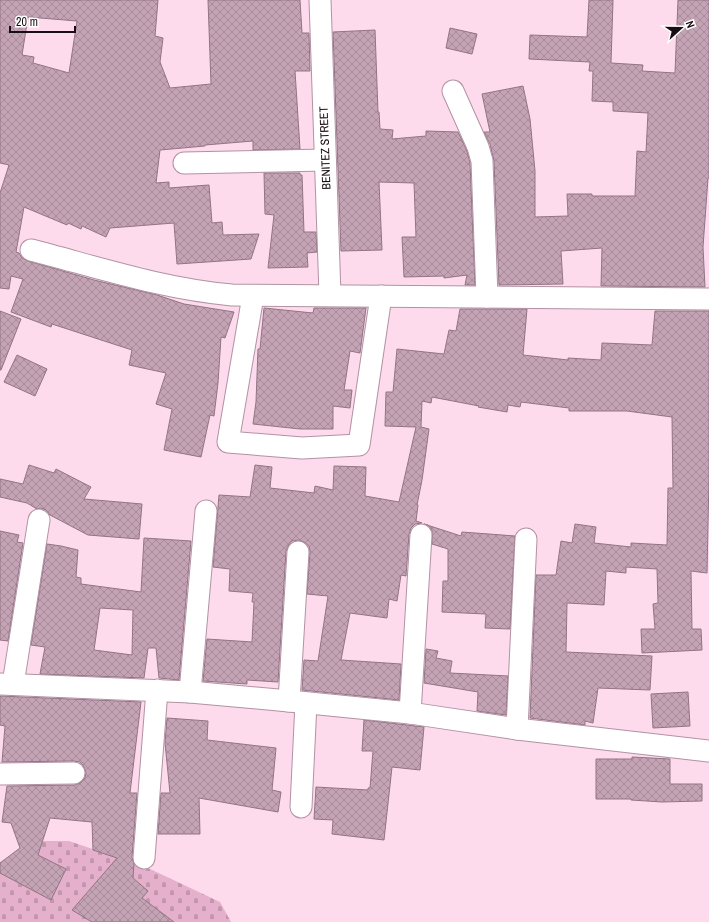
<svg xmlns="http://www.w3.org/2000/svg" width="709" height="922" font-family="'Archivo Narrow',sans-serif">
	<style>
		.cemetery { fill: url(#cemetery-stones) }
		.building { fill: url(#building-cross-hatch); stroke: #937484; fill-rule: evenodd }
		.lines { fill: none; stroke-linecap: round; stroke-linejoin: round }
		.street-casing { stroke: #b292a3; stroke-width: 23 }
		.street { stroke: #fff; stroke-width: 21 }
		.labels { text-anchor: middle; stroke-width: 3.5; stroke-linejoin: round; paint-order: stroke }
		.street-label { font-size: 12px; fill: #180d13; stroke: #fff }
	</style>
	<defs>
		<pattern id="cemetery-stones" width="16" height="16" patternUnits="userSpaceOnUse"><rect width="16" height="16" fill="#e5b0cc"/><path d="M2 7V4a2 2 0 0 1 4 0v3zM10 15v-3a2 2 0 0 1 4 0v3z" fill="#c496ae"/></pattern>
		<pattern id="building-cross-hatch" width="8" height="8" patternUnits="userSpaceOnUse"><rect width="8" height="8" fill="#c4a3b4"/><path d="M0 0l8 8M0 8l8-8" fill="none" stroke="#a88b9a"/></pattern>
	</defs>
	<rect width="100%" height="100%" fill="#fddaec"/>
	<polygon class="cemetery" points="34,841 69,841 148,868 220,902 231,922 0,922 0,865 18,850"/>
	<g class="building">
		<path d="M 0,0 L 158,0 L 155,36 L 163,38 L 160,62 L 170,88 L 211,84 L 208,0 L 300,0 L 302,33 L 309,33 L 310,71 L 295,71 L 300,149 L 253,150 L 253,141 L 205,145 L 205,146 L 160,150 L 156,183 L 169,182 L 169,188 L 209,185 L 212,223 L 222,222 L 223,235 L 259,234 L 251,259 L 177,264 L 174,223 L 110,228 L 106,237 L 82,226 L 81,229 L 68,223 L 67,225 L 24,207 L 16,252 L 19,253 L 22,258 L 28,261 L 94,280 L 157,295 L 184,304 L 234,312 L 225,338 L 221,337 L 218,383 L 214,416 L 210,415 L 201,457 L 164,450 L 172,409 L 156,404 L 166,373 L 129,365 L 132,350 L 52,324 L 51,327 L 11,312 L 23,279 L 11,276 L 9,289 L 0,288 L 0,193 L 9,165 L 0,163 ZM 28,17 L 77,21 L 69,73 L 33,63 L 34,57 L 22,55 Z"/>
		<polygon points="589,0 613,0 611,63 643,65 642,71 675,73 678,0 709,0 709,178 708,178 703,247 705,287 601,286 602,248 561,251 563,284 499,285 494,161 490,144 484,132 490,132 482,94 523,86 530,119 535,171 535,217 568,216 567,194 592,194 592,196 635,196 637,151 646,152 648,113 613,111 613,102 592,101 593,71 589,71 590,62 529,59 530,35 587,37"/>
		<polygon points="450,28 477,34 472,54 446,48"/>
		<polygon points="375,30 378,112 379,112 380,129 393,130 392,139 426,136 426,131 458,132 467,151 470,163 475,285 465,285 467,275 444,278 444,276 404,277 402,237 416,237 414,183 379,182 382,250 341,251 333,32"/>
		<polygon points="264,173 300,173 300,175 302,175 304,232 316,232 317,252 307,253 308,267 268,268 274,215 265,214"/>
		<polygon points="264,308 313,313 314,308 366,308 360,353 350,351 344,390 352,390 350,408 333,406 333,429 300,429 253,424 256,402 258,349 260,349"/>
		<polygon points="460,309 527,309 523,355 568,360 568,358 601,360 602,343 652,345 655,311 709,311 709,478 707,573 691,571 692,629 701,629 702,650 642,653 641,629 655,629 653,604 658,603 657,569 626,567 626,573 606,571 604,605 567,603 566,652 652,656 650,690 598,688 593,723 585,721 585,725 530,718 536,575 556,575 561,541 572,543 575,524 596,527 594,543 631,547 631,543 667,545 668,488 673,488 672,417 627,411 569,411 569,408 521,402 520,407 508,405 507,412 478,407 479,406 432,397 431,403 422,401 421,427 429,429 422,480 417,505 418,505 416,521 422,523 415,524 411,528 409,534 406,576 401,575 397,601 389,599 387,618 350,613 341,660 401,664 399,700 302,690 304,660 318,661 328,596 307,594 310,552 309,546 304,542 299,540 292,541 288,546 286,551 278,682 247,680 247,684 203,681 207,639 252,642 254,602 252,602 253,593 229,591 230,569 213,567 219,495 250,497 255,465 272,467 270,488 314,493 315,486 333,490 334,466 366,467 365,496 399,502 416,427 385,426 386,392 393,392 397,349 444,354 449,330 456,331"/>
		<polygon points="0,311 21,319 1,370 0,370"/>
		<polygon points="17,355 47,369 35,396 4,382"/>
		<polygon points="29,465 54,473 56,469 91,487 84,499 142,504 139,539 88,535 50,515 46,510 41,508 37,509 27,503 0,497 0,479 23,484"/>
		<polygon points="424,524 461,536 462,532 515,536 510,629 485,628 486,614 442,612 443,581 448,581 448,549 432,544 432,530 428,525"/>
		<polygon points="0,531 19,535 17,542 23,543 8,641 0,640"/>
		<path d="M 144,538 L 191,541 L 179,680 L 159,678 L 156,648 L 148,648 L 144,678 L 40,674 L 45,647 L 31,645 L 47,544 L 61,546 L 78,550 L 76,577 L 81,578 L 81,584 L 141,592 ZM 100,608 L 133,610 L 132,655 L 94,650 Z"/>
		<polygon points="426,649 438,651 436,658 452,661 450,673 508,676 506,715 477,711 478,692 424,683"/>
		<polygon points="688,692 690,726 653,728 651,694"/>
		<polygon points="0,696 141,702 130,793 137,793 132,857 134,864 133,878 148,891 142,898 174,922 92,922 72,910 117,858 93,850 92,822 50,818 38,855 66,869 51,900 0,873 0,863 20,848 11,823 2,822 7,786 75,785 80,783 85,778 86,773 84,767 80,762 74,761 2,762 5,726 0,725"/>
		<polygon points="167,718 208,721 207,740 276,748 272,790 281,792 278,812 199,798 200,834 158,834 161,793 170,793 165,743"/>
		<polygon points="364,720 424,727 420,770 392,767 384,840 332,834 333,820 314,819 316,787 368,790 368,788 370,788 373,751 362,751"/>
		<polygon points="632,757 670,759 670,784 702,784 702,801 662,802 631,800 631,799 596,799 596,759 632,759"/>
	</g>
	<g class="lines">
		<g class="street-casing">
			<g id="street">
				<polyline points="320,0 330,295"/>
				<polyline points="453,91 478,147 482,161 487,297"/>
				<polyline points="184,163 325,160"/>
				<path d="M 31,250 C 97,267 163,289 232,295 L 709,299"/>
				<polyline points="253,296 228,442 302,448 359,445 381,296"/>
				<polyline points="0,684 190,692 289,701 410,713 517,729 709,751"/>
				<polyline points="13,684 39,520"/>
				<polyline points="190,692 206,511"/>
				<polyline points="289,701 298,552"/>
				<polyline points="410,713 421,535"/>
				<polyline points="517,729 526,539"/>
				<polyline points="0,774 74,773"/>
				<polyline points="301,807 306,703"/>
				<polyline points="144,858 157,690"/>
			</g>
		</g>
		<use href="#street" class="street"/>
	</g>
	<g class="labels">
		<g class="street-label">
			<text transform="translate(325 148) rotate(-92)" y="4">BENITEZ STREET</text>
		</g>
	</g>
	<g transform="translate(681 28) rotate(69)" stroke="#ffffff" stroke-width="3" paint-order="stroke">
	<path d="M0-3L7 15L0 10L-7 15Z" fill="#180d13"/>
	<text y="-6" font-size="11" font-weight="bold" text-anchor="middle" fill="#180d13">N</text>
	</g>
	<path d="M10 26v6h65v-6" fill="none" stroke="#180d13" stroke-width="2"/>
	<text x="16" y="26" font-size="12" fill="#180d13" stroke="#ffffff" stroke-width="3" paint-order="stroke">20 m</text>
</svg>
